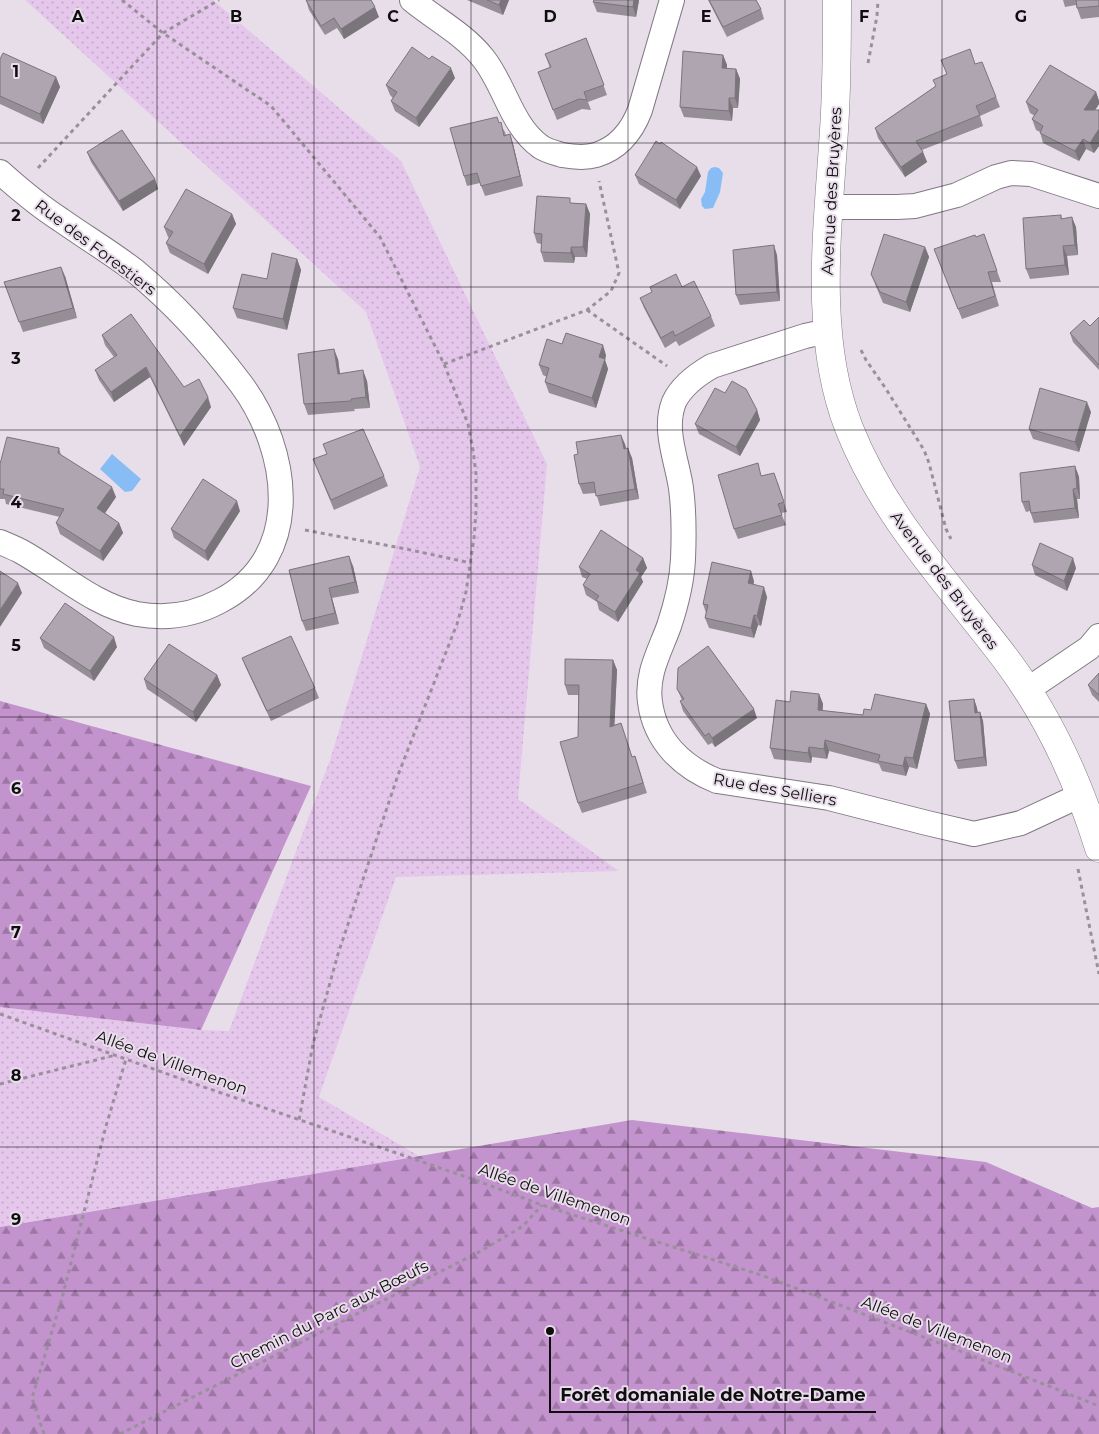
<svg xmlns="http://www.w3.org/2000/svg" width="1099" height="1434" font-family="Montserrat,sans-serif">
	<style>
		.green { fill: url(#green-dots) }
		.forest { fill: url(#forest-firs) }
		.water { fill: #87bcf4 }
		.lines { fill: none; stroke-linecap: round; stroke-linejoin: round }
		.minor-casing { stroke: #817883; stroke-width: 26 }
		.tertiary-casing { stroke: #817883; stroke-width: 29 }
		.path { stroke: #99919a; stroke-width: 3; stroke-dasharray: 4 4; stroke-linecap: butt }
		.minor { stroke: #fff; stroke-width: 24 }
		.tertiary { stroke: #fff; stroke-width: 28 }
		.wall { fill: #968e97 }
		.shaded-wall { fill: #7a747b }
		.building { fill: #aea5b0; stroke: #7a747b }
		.grid { fill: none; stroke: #100d11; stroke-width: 1; stroke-opacity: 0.55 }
		.labels { text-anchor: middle; stroke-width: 4; stroke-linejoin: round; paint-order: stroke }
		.street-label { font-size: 16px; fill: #100d11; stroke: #e8deea }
		.grid-label { font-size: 16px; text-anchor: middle; font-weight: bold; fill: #100d11; stroke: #e8deea; stroke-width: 4; stroke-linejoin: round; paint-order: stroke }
		.leader { fill: none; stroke: #100d11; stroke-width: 2 }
		.callout-dot { fill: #100d11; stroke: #e8deea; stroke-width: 2 }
		.callout-label { font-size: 18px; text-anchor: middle; font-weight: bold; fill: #100d11; stroke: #e8deea; stroke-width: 4; stroke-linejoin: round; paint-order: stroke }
	</style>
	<defs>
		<pattern id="green-dots" width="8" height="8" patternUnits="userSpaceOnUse" patternTransform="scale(1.25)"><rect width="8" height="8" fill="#e6c7ec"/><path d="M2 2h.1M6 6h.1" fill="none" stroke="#c4aac9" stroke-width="1.8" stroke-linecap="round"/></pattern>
		<pattern id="forest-firs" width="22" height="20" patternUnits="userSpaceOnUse" patternTransform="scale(1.25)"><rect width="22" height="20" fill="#c393cd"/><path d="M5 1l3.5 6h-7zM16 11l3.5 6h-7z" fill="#9d76a5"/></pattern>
	</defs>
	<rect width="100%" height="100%" fill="#e8deea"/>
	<polygon class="green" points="25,0 213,0 401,161 547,464 518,799 619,871 396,877 319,1097 419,1156 0,1227 0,1007 200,1030 229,1031 330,760 420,467 366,312"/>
	<g class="forest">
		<polygon points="0,701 311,786 201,1030 0,1007"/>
		<polygon points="632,1120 986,1162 1092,1208 1099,1207 1099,1434 0,1434 0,1227"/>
	</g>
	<g class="water">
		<polygon points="715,167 719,168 723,173 720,192 713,208 705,209 702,206 701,199 705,192 708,172 711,168"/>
		<polygon points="112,454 141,479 132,491 125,492 100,469"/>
	</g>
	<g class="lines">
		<g class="minor-casing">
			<g id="minor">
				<path d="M 412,0 C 435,19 464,34 483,58 C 505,85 511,126 541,147 C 547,151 556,153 562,155 C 573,157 586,158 596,155 C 619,148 632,131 640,110 L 672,0"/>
				<path d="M 0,172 C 19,189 39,206 61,220 C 85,237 112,253 135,271 C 175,304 210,343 241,384 C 290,450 305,557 220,601 C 194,615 165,619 137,614 C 93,605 60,573 22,552 C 15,548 7,545 0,542"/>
				<polyline points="829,207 897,207 915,206 957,195 996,177 1011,173 1031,174 1099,196"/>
				<path d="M 828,331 L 805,336 L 712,366 C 698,374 681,387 674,402 C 663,430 677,460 681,488 C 684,511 684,536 683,559 C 682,581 676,605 669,626 C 660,651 646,674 650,702 C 655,741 682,767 717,781 L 829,798 L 927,823 L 974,834 L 1021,823 L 1081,795"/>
				<polyline points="1027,690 1089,648 1099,636"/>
			</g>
		</g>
		<g class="tertiary-casing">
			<path id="tertiary" d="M 837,0 C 837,43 837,87 834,130 C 828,227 813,336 849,428 C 884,517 949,584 1005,658 C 1048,715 1078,780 1099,848"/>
		</g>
		<g class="path">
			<polyline points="122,0 163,33 271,106 380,237 444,364 468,424 473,450 476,474 476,511 474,538 466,592 457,624 398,775 338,954 313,1044 299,1120"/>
			<polyline points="868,63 877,16 878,0"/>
			<polyline points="38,168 163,33 219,0"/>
			<polyline points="587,310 667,366"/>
			<polyline points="861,350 866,360 886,389 924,450 929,463 946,529 951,539"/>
			<polyline points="444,364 587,310 611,291 619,273 599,181"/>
			<polyline points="305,530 406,549 471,563"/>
			<polyline points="1078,869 1099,974"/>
			<polyline points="0,1014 201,1086 478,1181 542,1205 761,1275 960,1351 1099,1406"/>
			<polyline points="0,1084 116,1055"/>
			<polyline points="44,1434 32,1398 62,1298 106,1126 126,1059"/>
			<polyline points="120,1434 481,1251 523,1226 542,1205"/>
		</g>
		<use href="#minor" class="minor"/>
		<use href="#tertiary" class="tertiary"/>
	</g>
	<g class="wall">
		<polygon points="306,0 379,17 344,39 337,28 325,35 309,10"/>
		<polygon points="467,0 509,0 503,15"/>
		<polygon points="639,0 636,17 597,12 593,2"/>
		<polygon points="708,0 756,0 761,9 764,19 727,37"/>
		<polygon points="1063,0 1099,0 1099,17 1081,19 1076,5 1065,7"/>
		<polygon points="586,38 607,95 588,102 591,110 582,109 557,120 538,72 550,68 545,54"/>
		<polygon points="723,55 727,65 727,69 736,69 740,79 738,108 733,108 732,121 684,117 680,107"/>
		<polygon points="0,59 56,77 60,87 43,124 0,104"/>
		<polygon points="941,60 975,64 996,97 1000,107 980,116 983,126 922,150 927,162 905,177 878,138 875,128 936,86 947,74"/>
		<polygon points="455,78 419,127 395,111 391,101 393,98 390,95 386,85"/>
		<polygon points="1096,92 1099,101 1099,104 1095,110 1099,110 1099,146 1094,153 1086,149 1079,161 1043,143 1040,132 1036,130 1032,119 1035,116 1030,113 1026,102"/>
		<polygon points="499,123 505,132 506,135 510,134 513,144 523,186 485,196 480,183 467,186 464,176"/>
		<polygon points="87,152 155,179 158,189 123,211 91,162"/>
		<polygon points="635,175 701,176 680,209 639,184"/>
		<polygon points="572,203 586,204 590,214 587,257 575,257 574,263 544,262 541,252 541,244 537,243 534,233"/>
		<polygon points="232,214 236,224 208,274 170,253 166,243 169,238 168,237 164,227"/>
		<polygon points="1061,215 1062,219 1076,227 1078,255 1067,256 1069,275 1030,279 1026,269"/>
		<polygon points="984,234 1001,282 992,282 999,306 962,319 938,259 976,237"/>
		<polygon points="925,247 929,257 910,312 883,303 875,284 871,274"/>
		<polygon points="777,255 780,301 740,305 736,295"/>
		<polygon points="297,259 301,270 287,330 237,318 233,308 267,279"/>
		<polygon points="65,276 77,318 23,332 4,282"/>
		<polygon points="682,287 711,316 715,326 679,346 676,341 665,348 644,308 640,298"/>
		<polygon points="1099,317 1099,370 1073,342 1070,333 1090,326"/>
		<polygon points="102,335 184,387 211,407 184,446 150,377 114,402 99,380 95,370 114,357 105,345"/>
		<polygon points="562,344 606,355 605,360 608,369 596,408 549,393 545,382 547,377 543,375 539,365"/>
		<polygon points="338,359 340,373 367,381 370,408 354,409 355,411 308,415 304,404"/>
		<polygon points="757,410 760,420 740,456 699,434 695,424"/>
		<polygon points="1091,412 1079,452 1033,439 1029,429"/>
		<polygon points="625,444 626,448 632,458 639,499 600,506 596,493 583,494 579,484"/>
		<polygon points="59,448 61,455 116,497 105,513 119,523 123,533 103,561 60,534 56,523 60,517 6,504 5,499 0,499 0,464"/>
		<polygon points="313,459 384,476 388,486 334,510"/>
		<polygon points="1075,466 1079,477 1080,499 1077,499 1079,518 1034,523 1030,511 1026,512 1022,502"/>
		<polygon points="762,476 778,483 787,512 781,513 786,525 738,539 734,529"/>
		<polygon points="240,511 208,561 174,538 171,529"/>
		<polygon points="643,558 647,568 641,577 643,582 618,622 599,610 597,602 586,595 583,585 587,579 582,577 579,567"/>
		<polygon points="1032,565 1076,568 1067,591 1035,575"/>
		<polygon points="353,566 359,593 332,598 339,624 306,631 302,621 289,570"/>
		<polygon points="754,581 753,585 767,597 761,626 758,625 754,638 709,628 705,618 706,613 703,604"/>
		<polygon points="40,638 117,647 94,681 44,648"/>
		<polygon points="242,658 315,688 319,698 271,721 246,668"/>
		<polygon points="613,660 617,670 614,725 621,723 632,757 635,756 647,793 582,813 578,803 578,695 568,695 565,685"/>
		<polygon points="1099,673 1099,702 1092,695 1088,685"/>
		<polygon points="217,675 221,685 196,722 147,689 144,679"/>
		<polygon points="677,689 757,718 715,747 712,743 708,745 683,711 680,701 682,700"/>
		<polygon points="819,694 823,704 822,711 863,715 871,710 926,704 930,714 917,769 909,767 906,776 882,771 879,764 829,751 827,759 812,757 811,763 774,759 770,748 790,702"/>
		<polygon points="974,699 977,708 978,712 980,712 983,721 987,766 958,769 955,761"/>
	</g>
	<g class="shaded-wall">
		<polygon points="501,0 509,0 503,15 499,5"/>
		<polygon points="634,0 639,0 636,17 633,7"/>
		<polygon points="375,7 379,17 344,39 341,29"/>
		<polygon points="723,55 727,65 726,78 722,68"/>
		<polygon points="451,68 455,78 419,127 416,118"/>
		<polygon points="736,69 740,79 738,108 735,98"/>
		<polygon points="56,77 60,87 43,124 40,114"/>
		<polygon points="1096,92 1099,101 1099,104 1088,121 1084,110"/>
		<polygon points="729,98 733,108 732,121 729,111"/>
		<polygon points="1099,129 1099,146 1094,153 1090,143"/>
		<polygon points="510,134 513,144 523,186 520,176"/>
		<polygon points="1083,139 1086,149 1079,161 1075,151"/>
		<polygon points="923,152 927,162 905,177 901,167"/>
		<polygon points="697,167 701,176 680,209 676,200"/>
		<polygon points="155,179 158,189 123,211 119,201"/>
		<polygon points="586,204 590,214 587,257 583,247"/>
		<polygon points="232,214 236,224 208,274 204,264"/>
		<polygon points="1072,217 1076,227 1078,255 1075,245"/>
		<polygon points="774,245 777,255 780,301 777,292"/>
		<polygon points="1063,246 1067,256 1069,275 1065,265"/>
		<polygon points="571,247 575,257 574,263 571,253"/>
		<polygon points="925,247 929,257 910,312 906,302"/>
		<polygon points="297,259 301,270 287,330 283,319"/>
		<polygon points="61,267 65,276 77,318 73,308"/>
		<polygon points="603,345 606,355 605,360 608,369 596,408 592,398 599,357"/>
		<polygon points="334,349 338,359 341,384 338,374"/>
		<polygon points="146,367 150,377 114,402 111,392"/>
		<polygon points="363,370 367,381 370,408 366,397"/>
		<polygon points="208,397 211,407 184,446 180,436"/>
		<polygon points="1087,402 1091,412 1079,452 1075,442"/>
		<polygon points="757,410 760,420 740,456 736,447"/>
		<polygon points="621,435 625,444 628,459 624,449"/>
		<polygon points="628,448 632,458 639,499 635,489"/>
		<polygon points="1075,466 1079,477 1080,499 1077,488"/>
		<polygon points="112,487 116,497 101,519 97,508"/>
		<polygon points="1073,489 1077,499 1079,518 1075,508"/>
		<polygon points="237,501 240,511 208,561 205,551"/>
		<polygon points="119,523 123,533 103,561 100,551"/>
		<polygon points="349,556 353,566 359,593 355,582"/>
		<polygon points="643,558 647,568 641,577 643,582 618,622 615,612 636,570"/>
		<polygon points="1073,558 1076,568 1067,591 1064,581"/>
		<polygon points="751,571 754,581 752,593 748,583"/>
		<polygon points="18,583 22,593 0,627 0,610"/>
		<polygon points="764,587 767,597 761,626 757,616"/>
		<polygon points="329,588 332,598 339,624 335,613"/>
		<polygon points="754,615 758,625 754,638 751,628"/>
		<polygon points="114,637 117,647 94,681 90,671"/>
		<polygon points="613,660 617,670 614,736 610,727"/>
		<polygon points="217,675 221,685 196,722 193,712"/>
		<polygon points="819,694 823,704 822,720 818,710"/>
		<polygon points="974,699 977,708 978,721 975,713"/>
		<polygon points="926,704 930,714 917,769 913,758"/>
		<polygon points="754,709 757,718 715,747 712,738"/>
		<polygon points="980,712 983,721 987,766 984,757"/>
		<polygon points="825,740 829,751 827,759 824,749"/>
		<polygon points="809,747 812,757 811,763 808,753"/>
		<polygon points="905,757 909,767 906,776 903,766"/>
	</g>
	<g class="building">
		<polygon points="306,0 371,0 375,7 341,29 334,18 321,26"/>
		<polygon points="487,0 501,0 499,5"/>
		<polygon points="594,0 634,0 633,7 593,2"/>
		<polygon points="709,0 756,0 761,9 723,27"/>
		<polygon points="1076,0 1099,0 1099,6 1077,8"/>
		<polygon points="586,38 604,85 584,92 587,100 579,99 553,110 538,72 551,67 545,54"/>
		<polygon points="412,47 429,59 432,56 451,68 416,118 391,101 397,92 386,85"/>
		<polygon points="970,49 975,64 982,62 996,97 976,106 980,115 916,141 923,152 901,167 875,128 936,86 933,80 947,74 941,60"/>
		<polygon points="683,51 723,55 722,68 736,69 735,98 729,98 729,111 680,107"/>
		<polygon points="3,53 56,77 40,114 0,96 0,59"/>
		<polygon points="1050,65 1096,92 1084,110 1099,110 1099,129 1090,143 1083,139 1075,151 1040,133 1043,126 1032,119 1038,110 1026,102"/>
		<polygon points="497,117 499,123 501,122 504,136 510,134 520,176 481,186 477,173 464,176 450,128"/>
		<polygon points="122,130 155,179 119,201 87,152"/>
		<polygon points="656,141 660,144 661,142 697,167 676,200 635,175"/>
		<polygon points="186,189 232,214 204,264 166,243 173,232 164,227"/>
		<polygon points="537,196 570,198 570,203 586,204 583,247 571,247 571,253 541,252 542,234 534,233"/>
		<polygon points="1061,215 1061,219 1072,217 1075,245 1063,246 1065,265 1026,269 1023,218"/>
		<polygon points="884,234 925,247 906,302 880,292 871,274"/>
		<polygon points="984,234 997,271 988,272 995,296 958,309 934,249 975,235 976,237"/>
		<polygon points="774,245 777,292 736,295 733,250"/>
		<polygon points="272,253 297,259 283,319 233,308 242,274 267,279"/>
		<polygon points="61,267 73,308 19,322 4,282"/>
		<polygon points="676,274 682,287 694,281 711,316 675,336 673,331 661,338 640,298 652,292 650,287"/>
		<polygon points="131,314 184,387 199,379 208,397 180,436 146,367 111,392 95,370 117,355 102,335"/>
		<polygon points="1099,317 1099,365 1070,333 1084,320 1090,326"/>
		<polygon points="566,333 603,345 599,357 605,359 592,398 545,382 549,368 539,365 547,339 562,344"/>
		<polygon points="334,349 338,374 363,370 366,397 351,399 351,401 304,404 298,354"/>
		<polygon points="732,381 746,389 757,410 736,447 695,424 715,388 725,393"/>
		<polygon points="1040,388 1087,402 1075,442 1029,429"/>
		<polygon points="363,429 384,476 331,500 313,459 327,454 323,444"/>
		<polygon points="621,435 624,449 628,448 635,489 596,496 594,482 579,484 574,455 578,454 576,442"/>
		<polygon points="7,437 59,448 58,453 112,487 97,508 119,523 100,551 56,523 64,509 3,494 4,489 0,489 0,464"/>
		<polygon points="758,463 761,476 774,473 784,502 778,504 782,515 734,529 718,475"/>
		<polygon points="1075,466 1077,488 1073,489 1075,508 1031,513 1029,501 1022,502 1020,473"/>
		<polygon points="203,479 237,501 205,551 171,529"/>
		<polygon points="601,530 643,558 636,570 640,573 615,612 596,600 599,596 583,585 590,574 579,567"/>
		<polygon points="1040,543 1073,558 1064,581 1032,565"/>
		<polygon points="349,556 355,582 329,588 335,613 302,621 289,570"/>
		<polygon points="712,562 751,571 748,583 764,587 757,616 754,615 751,628 705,618 708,605 703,604"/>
		<polygon points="0,571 18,583 0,610"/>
		<polygon points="65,603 114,637 90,671 40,638"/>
		<polygon points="291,636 315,688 267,711 242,658"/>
		<polygon points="169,644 217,675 193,712 144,679"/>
		<polygon points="708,646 754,709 712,738 709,733 705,736 680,701 684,699 677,689 678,668"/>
		<polygon points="565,659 613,660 610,727 621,723 632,757 635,756 643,783 578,803 560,742 578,737 579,685 565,685"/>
		<polygon points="1099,673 1099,695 1088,685"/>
		<polygon points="791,691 819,694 818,710 863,715 864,709 871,710 875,694 926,704 913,758 905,757 903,766 878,761 880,755 825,740 824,749 809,747 808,753 770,748 776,700 790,702"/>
		<polygon points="974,699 975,713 980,712 984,757 955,761 949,701"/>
	</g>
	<path class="grid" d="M 157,0 L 157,1434M 314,0 L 314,1434M 471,0 L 471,1434M 628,0 L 628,1434M 785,0 L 785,1434M 942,0 L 942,1434M 0,143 L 1099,143M 0,287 L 1099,287M 0,430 L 1099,430M 0,574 L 1099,574M 0,717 L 1099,717M 0,860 L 1099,860M 0,1004 L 1099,1004M 0,1147 L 1099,1147M 0,1291 L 1099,1291"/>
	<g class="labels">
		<g class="street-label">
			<text transform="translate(831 191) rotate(-87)" y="6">Avenue des Bruyères</text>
			<text transform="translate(96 247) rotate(37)" y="6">Rue des Forestiers</text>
			<text transform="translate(945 580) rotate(53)" y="6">Avenue des Bruyères</text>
			<text transform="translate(775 789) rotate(10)" y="6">Rue des Selliers</text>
			<text transform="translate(172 1062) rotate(20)" y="6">Allée de Villemenon</text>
			<text transform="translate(555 1194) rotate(19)" y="6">Allée de Villemenon</text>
			<text transform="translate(329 1314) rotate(-27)" y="6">Chemin du Parc aux Bœufs</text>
			<text transform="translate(937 1329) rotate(21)" y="6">Allée de Villemenon</text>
		</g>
	</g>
	<g class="grid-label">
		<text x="78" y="22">A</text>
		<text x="236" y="22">B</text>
		<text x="393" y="22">C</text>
		<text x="550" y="22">D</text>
		<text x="706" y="22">E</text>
		<text x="864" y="22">F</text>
		<text x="1021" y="22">G</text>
		<text x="16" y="77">1</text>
		<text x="16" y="221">2</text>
		<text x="16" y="364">3</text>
		<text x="16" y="508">4</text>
		<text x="16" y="651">5</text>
		<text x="16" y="794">6</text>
		<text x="16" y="938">7</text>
		<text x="16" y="1081">8</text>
		<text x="16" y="1225">9</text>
	</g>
	<path class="leader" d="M550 1331L550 1412H876"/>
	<circle class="callout-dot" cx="550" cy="1331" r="5"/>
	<g class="callout-label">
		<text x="713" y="1401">Forêt domaniale de Notre-Dame</text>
	</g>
</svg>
